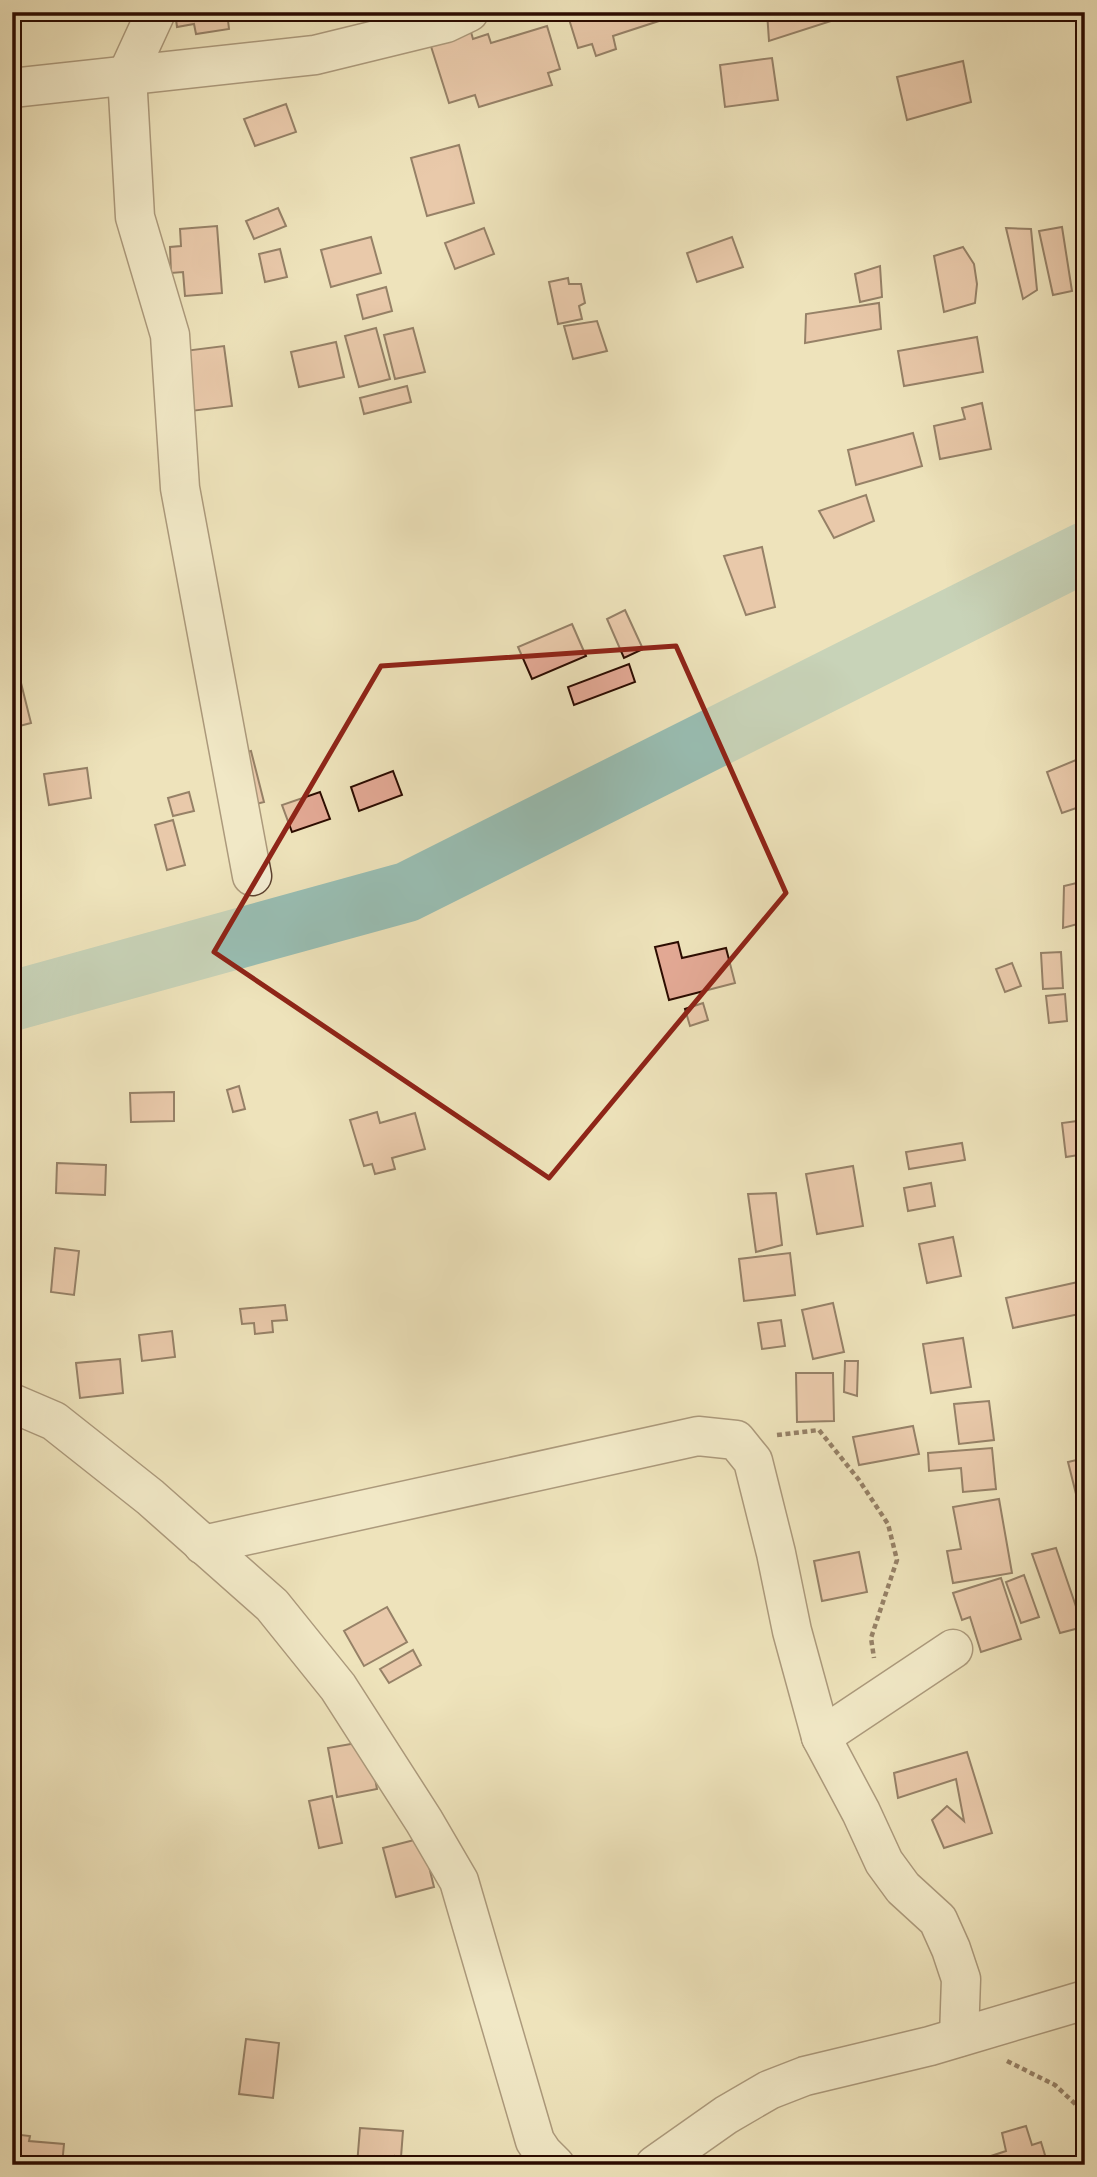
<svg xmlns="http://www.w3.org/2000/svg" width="1097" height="2177" font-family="'IM FELL English',serif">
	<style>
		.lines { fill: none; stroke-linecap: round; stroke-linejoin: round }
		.river { stroke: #99beb3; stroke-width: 60 }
		.building { fill: #e3a995; stroke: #2b0b00; stroke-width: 2 }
		.minor-casing { stroke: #5c412f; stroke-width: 41 }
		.path { stroke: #2b0b00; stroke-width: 4.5; stroke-dasharray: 5 3.5; stroke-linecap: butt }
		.minor { stroke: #f4edd3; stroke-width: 38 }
		.marked { fill: none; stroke: #8f2418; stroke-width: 5; stroke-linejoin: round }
	</style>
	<rect width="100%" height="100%" fill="#eee3bb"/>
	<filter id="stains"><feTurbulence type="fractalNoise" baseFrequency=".00286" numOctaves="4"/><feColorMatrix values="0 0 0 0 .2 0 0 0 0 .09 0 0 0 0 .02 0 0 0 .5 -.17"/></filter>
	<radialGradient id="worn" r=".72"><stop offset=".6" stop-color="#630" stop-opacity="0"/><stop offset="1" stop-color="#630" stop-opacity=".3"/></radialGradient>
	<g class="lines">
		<polyline class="river" points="12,1001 407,892 1085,552"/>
	</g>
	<g class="building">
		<polygon points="175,12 227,12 229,29 196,34 194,24 177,27"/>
		<polygon points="580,12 663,12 665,19 613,36 616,49 596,56 592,44 578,48 568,16"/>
		<polygon points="767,12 832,12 831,21 769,41"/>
		<polygon points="469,25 473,39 488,34 491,43 547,26 560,69 548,73 552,85 479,107 475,95 449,103 428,37"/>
		<polygon points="772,58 778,100 725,107 720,65"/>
		<polygon points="963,61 971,102 907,120 897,77"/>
		<polygon points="286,104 296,132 255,146 244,119"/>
		<polygon points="459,145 474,203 427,216 411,158"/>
		<polygon points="278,208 286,226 254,239 246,221"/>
		<polygon points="217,226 222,293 185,296 183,272 171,273 170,247 181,246 180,229"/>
		<polygon points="1062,227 1072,291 1053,295 1039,231"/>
		<polygon points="484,228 494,254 455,269 445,243"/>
		<polygon points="1006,228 1031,229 1037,290 1023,299"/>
		<polygon points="371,237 381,273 331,287 321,250"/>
		<polygon points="732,237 743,267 697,282 687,253"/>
		<polygon points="963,247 974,264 977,284 975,303 944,312 934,256"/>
		<polygon points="280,249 287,277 265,282 259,254"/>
		<polygon points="880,266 882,297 860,302 855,274"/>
		<polygon points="568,278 569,284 581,284 585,303 579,306 582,319 558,324 549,282"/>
		<polygon points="386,287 392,311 363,319 357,295"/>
		<polygon points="879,303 881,329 805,343 806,314"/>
		<polygon points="597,321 607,351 573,359 564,326"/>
		<polygon points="376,328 390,379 359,387 345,336"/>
		<polygon points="413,328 425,372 395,379 384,335"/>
		<polygon points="977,337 983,372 904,386 898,351"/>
		<polygon points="336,342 344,377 299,387 291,352"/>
		<polygon points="224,346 232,406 191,411 184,351"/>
		<polygon points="407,386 411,402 364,414 360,398"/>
		<polygon points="982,403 991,449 940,459 934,426 965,419 962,408"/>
		<polygon points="913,433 922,466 856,485 848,450"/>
		<polygon points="866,495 874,521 834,538 819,511"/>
		<polygon points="762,547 775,607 746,615 724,556"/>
		<polygon points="625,610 643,649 624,658 607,619"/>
		<polygon points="572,624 586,656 532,679 518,647"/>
		<polygon points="629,664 635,682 574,705 568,687"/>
		<polygon points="20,679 31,723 12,728 12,681"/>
		<polygon points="251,751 264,802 248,806 235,755"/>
		<polygon points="1076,760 1085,760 1085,805 1062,813 1047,772"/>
		<polygon points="87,768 91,798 49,805 44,774"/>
		<polygon points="393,771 402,795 359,811 351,787"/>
		<polygon points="189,792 194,811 173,816 168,798"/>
		<polygon points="320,792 330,819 292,832 282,805"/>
		<polygon points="173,820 185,865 167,870 155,825"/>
		<polygon points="1085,881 1085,922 1063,928 1064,886"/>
		<polygon points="678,942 682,958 726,948 735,983 669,1000 655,947"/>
		<polygon points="1061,952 1063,988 1043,989 1041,953"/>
		<polygon points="1012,963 1021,986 1005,992 996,969"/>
		<polygon points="1065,994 1067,1021 1049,1023 1046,996"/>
		<polygon points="703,1003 708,1020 690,1026 685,1009"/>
		<polygon points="239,1086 245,1109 233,1112 227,1090"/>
		<polygon points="174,1092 174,1121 131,1122 130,1093"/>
		<polygon points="377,1112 380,1123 415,1113 425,1149 392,1158 395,1169 375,1174 372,1164 364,1166 350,1120"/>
		<polygon points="1085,1120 1085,1154 1066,1157 1062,1123"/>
		<polygon points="962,1143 965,1160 909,1169 906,1152"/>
		<polygon points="57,1163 106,1165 105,1195 56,1193"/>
		<polygon points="853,1166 863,1226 817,1234 806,1174"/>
		<polygon points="931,1183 935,1206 908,1211 904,1188"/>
		<polygon points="776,1193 782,1245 756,1252 748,1194"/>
		<polygon points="953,1237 961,1276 927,1283 919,1244"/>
		<polygon points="55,1248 79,1251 74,1295 51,1292"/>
		<polygon points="790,1253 795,1295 744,1301 739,1259"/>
		<polygon points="1078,1282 1084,1313 1013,1328 1006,1298"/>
		<polygon points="833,1303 844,1352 813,1359 802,1310"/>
		<polygon points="285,1305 287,1320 272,1321 273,1332 255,1334 254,1323 242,1324 240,1309"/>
		<polygon points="781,1320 785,1346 762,1349 758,1323"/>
		<polygon points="172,1331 175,1357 142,1361 139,1335"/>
		<polygon points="963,1338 971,1387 931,1393 923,1344"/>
		<polygon points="120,1359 123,1393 80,1398 76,1363"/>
		<polygon points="845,1361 858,1361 857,1396 844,1392"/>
		<polygon points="796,1373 833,1373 834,1421 797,1422"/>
		<polygon points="1085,1376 1085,1410 1077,1378"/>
		<polygon points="989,1401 994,1440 959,1444 954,1404"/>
		<polygon points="913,1426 919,1454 859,1465 853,1437"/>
		<polygon points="992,1448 996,1489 963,1492 961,1468 929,1471 928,1453"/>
		<polygon points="1085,1458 1085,1504 1079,1506 1068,1462"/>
		<polygon points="999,1499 1012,1573 953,1583 947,1551 961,1549 953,1507"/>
		<polygon points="1056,1548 1083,1627 1060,1633 1032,1554"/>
		<polygon points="859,1552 867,1592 822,1601 814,1561"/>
		<polygon points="1024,1575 1039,1617 1021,1623 1006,1582"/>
		<polygon points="1001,1578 1021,1639 981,1652 970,1617 962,1620 953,1593"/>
		<polygon points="387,1607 407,1642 364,1666 344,1631"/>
		<polygon points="413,1650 421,1665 389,1683 380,1669"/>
		<polygon points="368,1741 377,1789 337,1797 328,1748"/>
		<polygon points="967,1752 992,1833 944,1848 932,1820 947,1806 964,1821 956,1779 898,1798 894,1773"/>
		<polygon points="332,1796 342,1843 319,1848 309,1801"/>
		<polygon points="422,1838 434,1887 396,1897 383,1848"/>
		<polygon points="246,2039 279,2043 273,2098 239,2094"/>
		<polygon points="1026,2126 1032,2145 1041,2142 1048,2165 990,2165 988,2157 1006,2151 1002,2133"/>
		<polygon points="360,2128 403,2131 401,2157 395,2156 394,2165 357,2165"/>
		<polygon points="12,2134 30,2136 29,2141 64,2144 62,2165 12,2165"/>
	</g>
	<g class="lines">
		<g class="minor-casing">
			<g id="minor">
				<polyline points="156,12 127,75 135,217 170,335 180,488 252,876"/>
				<polyline points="12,88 315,55 446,23 469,12"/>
				<polyline points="12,1403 54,1421 150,1497 272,1605 338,1687 424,1821 459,1881 535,2141 543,2153 555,2165"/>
				<polyline points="203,1545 698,1436 736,1440 753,1461 776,1553 792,1631 821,1737"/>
				<polyline points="953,1649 821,1737 861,1812 884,1862 903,1888 938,1920 951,1949 961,1979 959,2037"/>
				<polyline points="655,2165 726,2115 769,2090 805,2076 930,2046 1085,2000"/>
			</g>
		</g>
		<g class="path">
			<polyline points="777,1435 819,1430 859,1480 888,1524 897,1560 871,1638 874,1658"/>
			<polyline points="1007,2061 1055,2085 1085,2113"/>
		</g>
		<use href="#minor" class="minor"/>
	</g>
	<path d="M0 0H1097V2177H0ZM 676,646 L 786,893 L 549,1178 L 214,952 L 381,666 Z" fill="#eee3bb" fill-opacity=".55" fill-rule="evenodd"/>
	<path class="marked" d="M 676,646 L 786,893 L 549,1178 L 214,952 L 381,666 Z"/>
	<rect width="1097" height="2177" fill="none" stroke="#eee3bb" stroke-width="42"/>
	<rect x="14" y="14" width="1069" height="2149" fill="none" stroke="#2b0b00" stroke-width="3.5"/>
	<rect x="21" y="21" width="1055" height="2135" fill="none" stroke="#2b0b00" stroke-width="2"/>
	<rect width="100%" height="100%" filter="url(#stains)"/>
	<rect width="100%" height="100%" fill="url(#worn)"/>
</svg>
